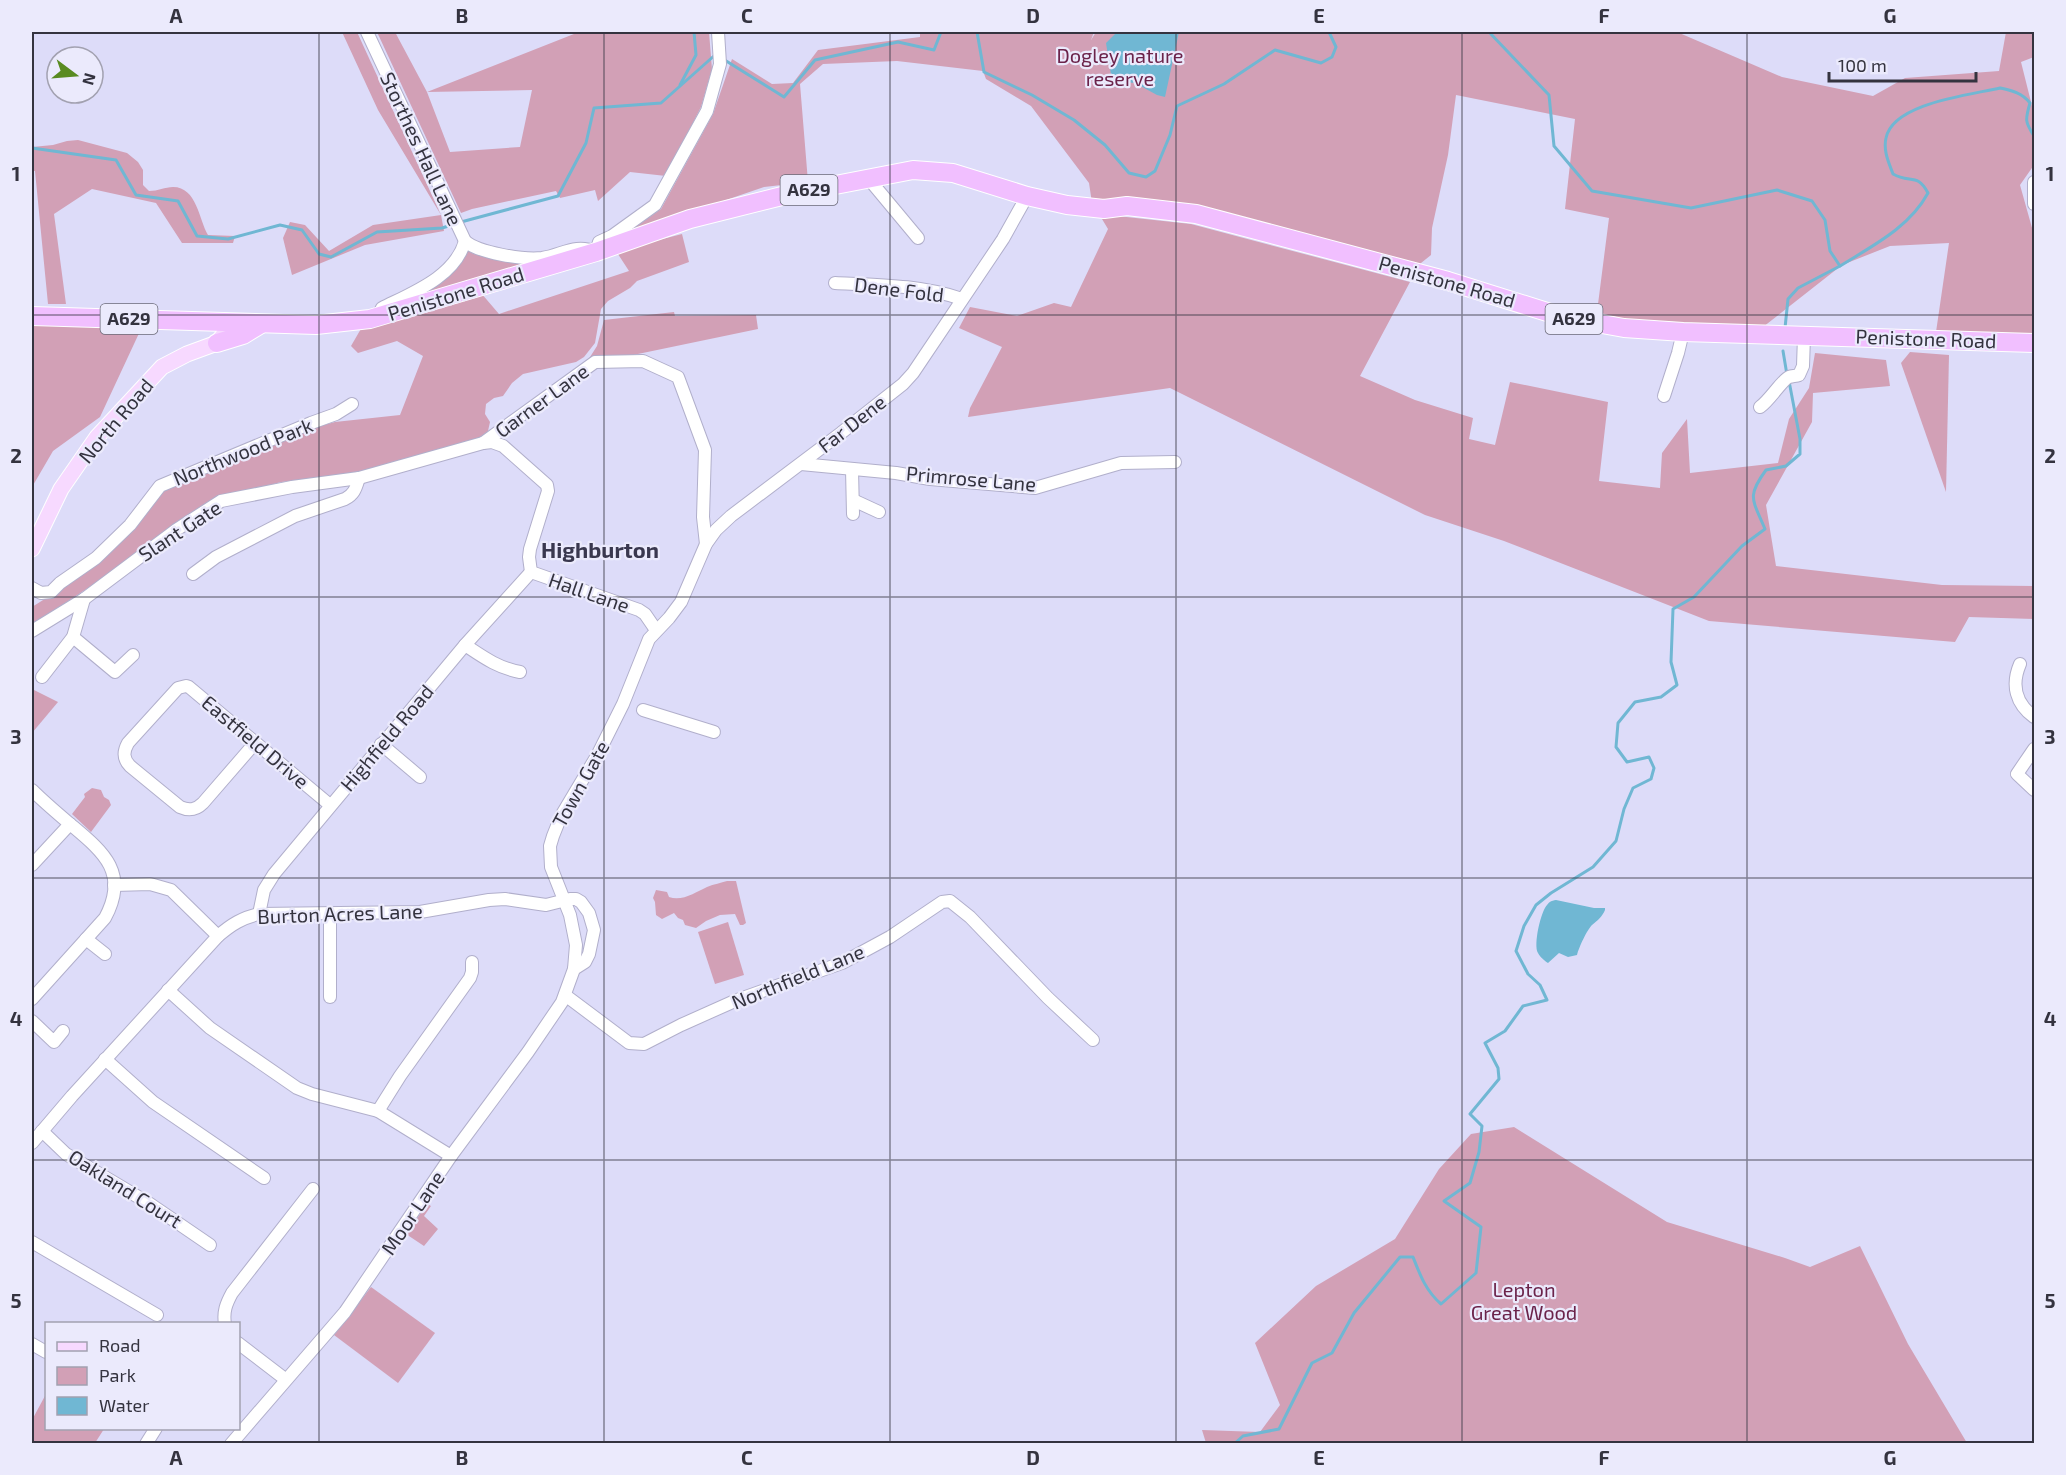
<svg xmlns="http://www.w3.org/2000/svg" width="2066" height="1475" font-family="'Exo 2',sans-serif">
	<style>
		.green { fill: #d2a0b6; fill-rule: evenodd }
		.water { fill: #70b7d3 }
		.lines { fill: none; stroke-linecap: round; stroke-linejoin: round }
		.stream { stroke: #70b7d3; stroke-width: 3 }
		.minor-casing { stroke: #b1afcb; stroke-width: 14 }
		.major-casing { stroke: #fff; stroke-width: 17 }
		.highway-casing { stroke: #fff; stroke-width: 20 }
		.minor { stroke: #fff; stroke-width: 12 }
		.major { stroke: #f7d9ff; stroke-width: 15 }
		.highway { stroke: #f1bfff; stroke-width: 18 }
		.grid { fill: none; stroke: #34333f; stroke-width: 1.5; stroke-opacity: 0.55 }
		.labels { text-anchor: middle; stroke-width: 4.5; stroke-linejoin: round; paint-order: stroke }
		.shield { fill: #ebeafc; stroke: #6b6a78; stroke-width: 1.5 }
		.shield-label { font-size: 18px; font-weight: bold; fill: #34333f }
		.park-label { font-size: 20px; fill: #6b234a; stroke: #ebeafc }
		.street-label { font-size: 20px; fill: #34333f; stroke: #ebeafc }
		.quarter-label { font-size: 22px; font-weight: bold; fill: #3a384f; stroke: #ebeafc }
		.neatline { fill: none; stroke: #34333f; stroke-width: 2 }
		.grid-label { font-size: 20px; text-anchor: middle; font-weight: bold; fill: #34333f }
	</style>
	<rect width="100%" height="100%" fill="#dddcf9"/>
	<g class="green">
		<polygon points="342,32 357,32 441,215 444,231 365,245 292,275 283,238 290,222 305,225 329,251 373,225 441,215 378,110"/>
		<path d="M 377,32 L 395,32 L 427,92 L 579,32 L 709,32 L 712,69 L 701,107 L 666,176 L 630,172 L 598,201 L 595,190 L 560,198 L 556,191 L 472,209 L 461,213 ZM 532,90 L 520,147 L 450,152 L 427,92 Z"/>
		<polygon points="920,32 1094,32 1091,40 1096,32 1677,32 1782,77 1873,96 1905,78 1999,71 2006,32 2034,32 2034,57 2021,62 2034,114 2034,165 2020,185 2034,235 2034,336 1936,332 1949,243 1890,246 1842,265 1763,327 1624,319 1597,312 1609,218 1565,209 1575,119 1456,95 1448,155 1432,228 1431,255 1416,267 1197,206 1092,203 1089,183 1031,106 986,79 983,71 897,61 823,64 800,84 808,182 764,187 624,235 661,209 713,114 732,59 772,84 793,83 818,50 920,37"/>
		<path d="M 78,140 L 127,153 L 138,162 L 143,170 L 143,185 L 149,191 C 158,191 165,187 173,187 C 197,187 199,220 208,235 L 235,236 L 233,243 L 182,243 L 156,203 L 92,189 L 54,214 L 66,304 L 48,304 L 35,171 L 32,171 L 32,147 L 53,145 L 67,141 Z"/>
		<polygon points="1099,214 1191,224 1410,282 1360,376 1415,400 1473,418 1469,439 1495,445 1510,382 1608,402 1599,481 1660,488 1662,453 1687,419 1690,473 1778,463 1789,419 1809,388 1815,353 1886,360 1890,386 1813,393 1812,422 1766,505 1776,566 1942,585 2034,586 2034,619 1969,617 1955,642 1709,621 1504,541 1425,515 1170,388 968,417 970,408 1002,347 959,328 970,307 1017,316 1054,303 1071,307 1108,229"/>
		<polygon points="682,234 689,262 637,281 630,288 608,301 601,309 595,343 584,357 576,362 523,374 512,383 503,396 494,398 486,404 485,414 490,422 488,431 481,437 347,476 281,482 252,490 120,565 100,580 32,625 32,607 59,590 161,490 313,428 335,422 400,415 423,356 397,341 358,353 351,346 362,327 481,293 499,314 629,271 616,251"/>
		<polygon points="468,251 474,254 532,264 405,303 456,267"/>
		<polygon points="674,312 675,316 756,315 758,329 585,365 597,346 604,320"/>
		<polygon points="32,323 141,329 100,417 53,451 32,487"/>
		<polygon points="1910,352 1949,355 1946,492 1901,363"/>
		<polygon points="32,689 58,702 32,733"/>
		<polygon points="92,788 101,790 104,797 109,800 111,805 91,832 72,814 85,797 84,794"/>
		<path d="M 727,881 L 736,881 L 746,923 L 743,925 L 740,925 L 735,914 L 720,915 L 706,921 L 696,928 L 685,925 L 683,920 L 678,918 L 674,913 L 662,919 L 656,915 L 655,902 L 653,898 L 656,890 L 667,892 L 669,897 C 682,902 696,892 707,887 C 714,884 721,883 727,881 Z"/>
		<polygon points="728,922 744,975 715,984 698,932"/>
		<polygon points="1514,1127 1667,1222 1785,1258 1810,1267 1860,1246 1908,1344 1967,1443 1206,1443 1202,1430 1260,1432 1280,1405 1255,1343 1316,1286 1395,1239 1439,1169 1471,1134"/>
		<polygon points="427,1204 431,1206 424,1216 438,1229 424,1246 406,1234"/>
		<polygon points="371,1287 435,1333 398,1383 334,1335"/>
		<polygon points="46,1394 46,1428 104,1429 95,1443 32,1443 32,1420"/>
	</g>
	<g class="water">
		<polygon points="1117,32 1179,32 1165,97 1157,95 1135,83 1112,81 1106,43"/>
		<path d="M 1556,900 L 1594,908 L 1605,908 L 1605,910 C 1602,917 1598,920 1592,925 C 1587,930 1579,947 1577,955 L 1568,957 L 1559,953 L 1548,963 C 1545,961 1540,957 1538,953 C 1533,945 1541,911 1547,905 C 1550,901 1551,901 1556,900 Z"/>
	</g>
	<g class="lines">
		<g class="stream">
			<polyline points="977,32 984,72 1032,95 1074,120 1105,145 1129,173 1146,177 1155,171 1170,135 1177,106 1224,84 1275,50 1321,63 1332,57 1336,47 1329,32"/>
			<path d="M 1489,32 L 1549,95 L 1554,146 L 1592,191 L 1691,208 L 1777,190 L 1812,201 L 1825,220 L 1830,251 L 1840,266 C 1872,246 1909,228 1928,193 C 1917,172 1910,184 1893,174 C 1889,163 1883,151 1886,138 C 1893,103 1970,95 2000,88 C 2013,91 2022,93 2030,103 C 2025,120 2025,122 2034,136"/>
			<polyline points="723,59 784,97 815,60 898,42 934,50 941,32"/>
			<polyline points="680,85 696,55 694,32"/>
			<polyline points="32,148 116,160 136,195 178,201 197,236 228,239 280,225 302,230 319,254 331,257 377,232 442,228 455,224"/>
			<polyline points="461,222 558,196 586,143 594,108 661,103 715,55"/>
			<polyline points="1785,328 1788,299 1798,288 1840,266"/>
			<polyline points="1783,351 1787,375"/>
			<path d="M 1234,1444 L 1243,1436 L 1279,1429 L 1312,1363 L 1332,1353 L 1354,1313 L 1400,1257 L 1413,1257 C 1420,1275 1426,1291 1441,1304 L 1476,1273 L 1481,1227 L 1444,1201 L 1470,1183 L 1479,1152 L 1482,1126 L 1470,1114 L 1499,1079 L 1498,1068 L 1485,1043 L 1505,1031 L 1523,1006 L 1547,1000 L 1540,985 L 1528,974 L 1516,951 L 1524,926 L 1536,905 L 1551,893 L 1593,867 L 1616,841 L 1624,809 L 1633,788 L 1651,779 L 1654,768 L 1649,757 L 1627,762 L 1616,747 L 1618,723 L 1635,702 L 1661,697 L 1677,685 L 1671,662 L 1673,609 L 1694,597 L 1742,546 L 1765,529 C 1753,500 1746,497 1766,470 L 1786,466 L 1800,454 L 1800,439 L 1789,381"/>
		</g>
		<g class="minor-casing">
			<g id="minor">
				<path d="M 367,32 L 465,241 C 478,253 524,260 542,258 C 562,255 575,243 596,252 L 599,242 L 612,236 L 655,205 L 707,111 L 720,64 L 718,32"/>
				<polyline points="868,178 918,238"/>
				<polyline points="2034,182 2034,204"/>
				<path d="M 835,283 C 878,285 921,285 962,299"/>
				<path d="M 380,312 L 382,308 C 412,293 455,277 465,241"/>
				<polyline points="1664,396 1678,353 1683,332"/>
				<path d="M 1760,407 C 1770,400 1782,380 1789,377 C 1792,376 1796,376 1799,375 L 1803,366 L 1804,336"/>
				<polyline points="483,443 595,362 643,361 678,377 705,450 703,517 706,544"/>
				<polyline points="801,464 896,473 930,479 1035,488 1121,463 1175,462"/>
				<polyline points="852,469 853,514"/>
				<polyline points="853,500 879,512"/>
				<path d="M 193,574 L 216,557 L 295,516 L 345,499 C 355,494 356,487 359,478"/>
				<polyline points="32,588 41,593 51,592 60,583 96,558 130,525 160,486 311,423 336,414 352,404"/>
				<polyline points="32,631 84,599 176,530 221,501 292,487 359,478 483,443 492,442 503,446 547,485 548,491 530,549 529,557 531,572 639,610 645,614 656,630"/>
				<polyline points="73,637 115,672 133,655"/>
				<path d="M 465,645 C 483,657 498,668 520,672"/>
				<path d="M 2020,664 C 2011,685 2016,704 2034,717"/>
				<polyline points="42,677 73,637 84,599"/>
				<polyline points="643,710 714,732"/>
				<path d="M 255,743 L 203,803 C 196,810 189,811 180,807 L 130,766 C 123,759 123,752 128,743 L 178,688 L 186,686 L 189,687 L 330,805"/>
				<polyline points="381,744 420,777"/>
				<polyline points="2034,749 2017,774 2034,790"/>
				<path d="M 32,790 C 44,802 57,813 70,824 C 102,851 130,872 105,918 L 32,999"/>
				<polyline points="32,865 70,824"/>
				<polyline points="114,885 150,884 171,890 218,936"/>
				<polyline points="330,913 330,997"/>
				<polyline points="259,914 264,890 274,874 465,645 531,572"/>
				<polyline points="86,939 105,954"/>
				<polyline points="168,990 210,1028 297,1088 312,1094 378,1111 451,1156"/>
				<polyline points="565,995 629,1043 644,1044 681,1025 737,1000 842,963 890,937 942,902 950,901 970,917 1048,998 1093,1040"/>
				<polyline points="32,1021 54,1042 63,1031"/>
				<polyline points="105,1059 153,1102 264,1178"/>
				<polyline points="378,1111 400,1076 470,978 472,972 472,962"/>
				<polyline points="42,1131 66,1154 150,1204 210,1245"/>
				<path d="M 32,1143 L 72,1096 L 218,936 C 232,924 242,918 259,914 L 420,912 L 489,900 L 505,899 L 546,905 L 570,899 L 576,899 L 581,902 L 589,913 L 594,930 L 589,954 L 585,962 L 574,969"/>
				<polyline points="32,1242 157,1315"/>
				<path d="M 225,1324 C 223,1312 226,1304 232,1293 L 313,1189"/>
				<polyline points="238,1343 285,1379"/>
				<polyline points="32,1344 46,1352"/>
				<polyline points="146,1444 156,1428"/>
				<polyline points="231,1444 345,1312 451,1156 528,1052 562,1002 574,969 576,945 570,915 551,867 550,846 553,836 561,816 598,754 623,704 649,639 669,618 681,602 706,544 716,530 731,516 841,433 903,384 913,373 1003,239 1027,196"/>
			</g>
		</g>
		<g class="major-casing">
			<polyline id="major" points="32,549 61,489 97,437 162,367 187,354 217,343 224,334"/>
		</g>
		<g class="highway-casing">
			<g id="highway">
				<polyline points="32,316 316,325 370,319 596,252 690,219 794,193 913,170 953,173 1027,196 1067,205 1104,209 1127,206 1196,214 1448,281 1563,317 1624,328 1683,332 2034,343"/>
				<polyline points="217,343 243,335 261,324"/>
			</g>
		</g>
		<use href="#minor" class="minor"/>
		<use href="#major" class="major"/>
		<use href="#highway" class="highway"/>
	</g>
	<path class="grid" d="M 319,32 L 319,1444M 604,32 L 604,1444M 890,32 L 890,1444M 1176,32 L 1176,1444M 1462,32 L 1462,1444M 1747,32 L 1747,1444M 32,315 L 2034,315M 32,597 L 2034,597M 32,878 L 2034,878M 32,1160 L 2034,1160"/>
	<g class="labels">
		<g class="shield">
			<rect x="780.5" y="175" width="57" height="30" rx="4.5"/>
			<rect x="100.5" y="304" width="57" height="30" rx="4.5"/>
			<rect x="1545.5" y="304" width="57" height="30" rx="4.5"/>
		</g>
		<g class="shield-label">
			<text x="809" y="196">A629</text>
			<text x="129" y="325">A629</text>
			<text x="1574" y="325">A629</text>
		</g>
		<g class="park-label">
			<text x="1120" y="63">Dogley nature<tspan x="1120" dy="23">reserve</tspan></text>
			<text x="1524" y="1297">Lepton<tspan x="1524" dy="23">Great Wood</tspan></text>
		</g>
		<g class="street-label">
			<text transform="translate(421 149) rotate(65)" y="7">Storthes Hall Lane</text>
			<text transform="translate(1447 282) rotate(16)" y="7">Penistone Road</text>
			<text transform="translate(899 290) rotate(7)" y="7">Dene Fold</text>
			<text transform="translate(456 294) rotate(-17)" y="7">Penistone Road</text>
			<text transform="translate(1926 339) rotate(2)" y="7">Penistone Road</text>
			<text transform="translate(542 401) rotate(-36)" y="7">Garner Lane</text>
			<text transform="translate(116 421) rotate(-50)" y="7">North Road</text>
			<text transform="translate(852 424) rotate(-38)" y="7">Far Dene</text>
			<text transform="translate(243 452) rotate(-22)" y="7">Northwood Park</text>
			<text transform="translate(971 479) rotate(5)" y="7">Primrose Lane</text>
			<text transform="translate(180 531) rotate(-33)" y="7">Slant Gate</text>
			<text transform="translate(589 593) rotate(19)" y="7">Hall Lane</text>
			<text transform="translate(387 738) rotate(-50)" y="7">Highfield Road</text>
			<text transform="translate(255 742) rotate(40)" y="7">Eastfield Drive</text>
			<text transform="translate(581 784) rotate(-61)" y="7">Town Gate</text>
			<text transform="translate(340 914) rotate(-2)" y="7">Burton Acres Lane</text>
			<text transform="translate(798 977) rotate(-22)" y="7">Northfield Lane</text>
			<text transform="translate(125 1189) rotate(32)" y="7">Oakland Court</text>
			<text transform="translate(413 1213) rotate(-56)" y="7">Moor Lane</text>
		</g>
		<g class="quarter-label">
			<text x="600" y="558">Highburton</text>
		</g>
	</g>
	<rect width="2066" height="1475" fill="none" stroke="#ebeafc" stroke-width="66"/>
	<rect x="45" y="1322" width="195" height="108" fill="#ebeafc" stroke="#a2a1b0" stroke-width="1.5"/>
	<rect x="57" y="1342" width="30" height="9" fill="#f7d9ff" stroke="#a2a1b0" stroke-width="1.5"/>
	<text x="99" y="1352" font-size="18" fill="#34333f">Road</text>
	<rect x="57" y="1367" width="30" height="18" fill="#d2a0b6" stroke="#a2a1b0" stroke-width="1.5"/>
	<text x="99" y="1382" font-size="18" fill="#34333f">Park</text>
	<rect x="57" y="1397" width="30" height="18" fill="#70b7d3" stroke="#a2a1b0" stroke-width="1.5"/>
	<text x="99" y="1412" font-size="18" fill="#34333f">Water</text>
	<g transform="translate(75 75) rotate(106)"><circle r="28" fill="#ebeafc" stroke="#a2a1b0" stroke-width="1.5"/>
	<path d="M0-4.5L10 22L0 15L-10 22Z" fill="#598b21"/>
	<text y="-9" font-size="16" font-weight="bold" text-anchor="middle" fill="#34333f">N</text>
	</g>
	<path d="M1829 72v9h147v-9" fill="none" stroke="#34333f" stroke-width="3"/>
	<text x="1838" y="72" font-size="18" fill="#34333f" stroke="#ebeafc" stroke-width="4.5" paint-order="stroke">100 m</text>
	<rect x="33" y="33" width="2000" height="1409" class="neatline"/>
	<g class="grid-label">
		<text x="176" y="23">A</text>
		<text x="462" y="23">B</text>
		<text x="747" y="23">C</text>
		<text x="1033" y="23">D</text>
		<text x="1319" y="23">E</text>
		<text x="1604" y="23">F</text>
		<text x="1890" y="23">G</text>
		<text x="16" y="181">1</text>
		<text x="2050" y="181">1</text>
		<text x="16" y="463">2</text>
		<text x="2050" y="463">2</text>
		<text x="16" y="744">3</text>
		<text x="2050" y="744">3</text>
		<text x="16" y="1026">4</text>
		<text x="2050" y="1026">4</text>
		<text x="16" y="1308">5</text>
		<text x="2050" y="1308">5</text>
		<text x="176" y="1465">A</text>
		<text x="462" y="1465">B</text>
		<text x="747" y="1465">C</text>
		<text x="1033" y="1465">D</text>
		<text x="1319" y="1465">E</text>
		<text x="1604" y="1465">F</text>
		<text x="1890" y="1465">G</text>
	</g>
</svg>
